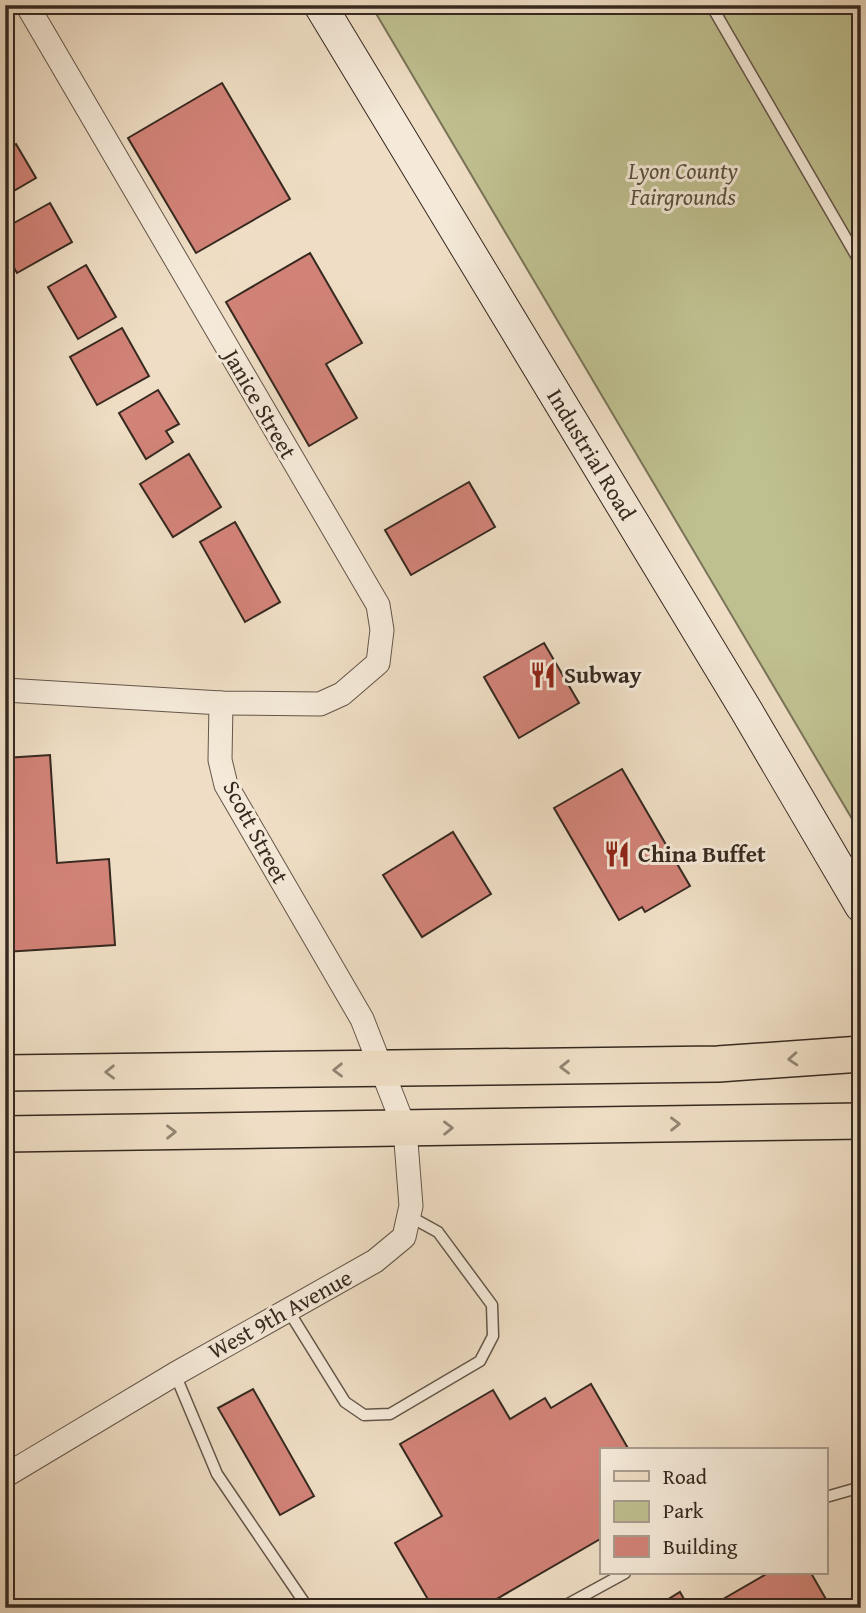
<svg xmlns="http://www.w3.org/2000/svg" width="866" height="1613" font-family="'Gentium Book Plus',serif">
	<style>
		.green { fill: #bfc090; stroke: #7a7458; stroke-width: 2 }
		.building { fill: #d28378; stroke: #362920; stroke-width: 2 }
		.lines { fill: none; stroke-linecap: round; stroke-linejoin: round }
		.lane-casing { stroke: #645649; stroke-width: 13 }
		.street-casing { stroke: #645649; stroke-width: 25 }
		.secondary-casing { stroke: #362920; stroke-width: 34 }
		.primary-casing { stroke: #362920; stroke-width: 38 }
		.lane { stroke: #f5ead9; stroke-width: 10 }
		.street { stroke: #f5ead9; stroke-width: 23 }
		.secondary { stroke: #f5ead9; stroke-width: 32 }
		.primary { stroke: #efdec5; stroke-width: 35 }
		.oneway { stroke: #928472 }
		.labels { text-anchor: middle; stroke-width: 6; stroke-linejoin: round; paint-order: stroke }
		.park-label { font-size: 23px; font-style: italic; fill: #584f3c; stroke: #f5ead9 }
		.street-label { font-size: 23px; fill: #362920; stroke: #f5ead9 }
		.poi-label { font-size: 23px; font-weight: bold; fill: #362920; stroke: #f5ead9; text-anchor: start }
	</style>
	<rect width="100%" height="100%" fill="#efdec5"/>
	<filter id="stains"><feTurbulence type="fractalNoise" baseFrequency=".00286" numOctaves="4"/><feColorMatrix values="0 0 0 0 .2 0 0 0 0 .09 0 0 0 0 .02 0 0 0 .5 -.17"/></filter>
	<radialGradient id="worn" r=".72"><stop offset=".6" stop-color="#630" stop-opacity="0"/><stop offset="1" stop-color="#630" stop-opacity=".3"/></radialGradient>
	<polygon class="green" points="371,5 861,5 861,834"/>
	<g class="building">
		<polygon points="222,83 290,199 196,253 128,138"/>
		<polygon points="16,144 36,178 5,196 5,150"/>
		<polygon points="50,203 72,242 17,273 5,252 5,228"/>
		<polygon points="310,253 362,343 326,364 357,418 309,446 226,302"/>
		<polygon points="86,265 116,317 78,339 48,287"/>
		<polygon points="122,328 149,376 97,405 70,357"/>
		<polygon points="158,390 179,424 166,431 173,442 146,459 119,413"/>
		<polygon points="189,454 221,507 173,537 140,484"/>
		<polygon points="469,482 495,527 411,575 385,530"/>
		<polygon points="235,522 280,602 245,622 200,542"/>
		<polygon points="544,643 579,703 519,738 484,677"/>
		<polygon points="50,755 57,863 109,859 115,945 5,952 5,758"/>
		<polygon points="622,769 690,886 645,912 642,907 619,920 554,808"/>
		<polygon points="453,832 491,894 422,937 383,875"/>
		<polygon points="591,1384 629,1450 602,1450 602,1538 481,1608 433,1608 395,1543 442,1516 400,1444 493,1390 510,1419 545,1398 551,1408"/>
		<polygon points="253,1389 314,1496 280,1515 218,1408"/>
		<polygon points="768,1573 811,1573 831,1608 722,1608 718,1602"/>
		<polygon points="680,1592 689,1608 654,1608"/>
	</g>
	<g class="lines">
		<g class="lane-casing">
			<g id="lane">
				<polyline points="711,5 861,264"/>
				<polyline points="288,1310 345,1402 364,1415 390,1414 480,1361 493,1336 492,1305 438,1232 409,1216"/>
				<polyline points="175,1374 217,1474 308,1608"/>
				<polyline points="826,1497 861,1487"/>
				<polyline points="561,1608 625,1573"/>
			</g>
		</g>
		<g class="street-casing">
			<g id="street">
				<polyline points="5,690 221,703 320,704 342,694 378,663 382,630 378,605 27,5"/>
				<polyline points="5,1476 175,1374 375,1261 404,1237 411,1206 405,1129 362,1019 226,785 220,760 221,703"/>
			</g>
		</g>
		<g class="secondary-casing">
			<g id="secondary">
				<path id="s1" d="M 320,5 L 746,710 L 861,906"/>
			</g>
		</g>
		<g class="primary-casing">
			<g id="primary">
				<polyline points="5,1073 718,1064 861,1054"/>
				<polyline points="5,1134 861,1121"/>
			</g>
		</g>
		<use href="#lane" class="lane"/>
		<use href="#street" class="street"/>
		<use href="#secondary" class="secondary"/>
		<use href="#primary" class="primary"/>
	</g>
	<defs><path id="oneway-chevron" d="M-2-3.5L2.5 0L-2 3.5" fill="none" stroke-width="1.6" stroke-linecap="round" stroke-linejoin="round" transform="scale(1.75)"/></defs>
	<g class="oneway">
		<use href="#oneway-chevron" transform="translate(793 1059) rotate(176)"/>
		<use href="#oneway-chevron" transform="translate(565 1067) rotate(179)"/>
		<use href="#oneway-chevron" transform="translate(338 1070) rotate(179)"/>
		<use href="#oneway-chevron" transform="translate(110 1072) rotate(179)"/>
		<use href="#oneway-chevron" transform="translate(675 1124) rotate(-1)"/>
		<use href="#oneway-chevron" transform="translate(448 1128) rotate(-1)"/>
		<use href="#oneway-chevron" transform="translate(171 1132) rotate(-1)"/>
	</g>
	<defs>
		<g id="restaurant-bare" transform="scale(2.1)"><path d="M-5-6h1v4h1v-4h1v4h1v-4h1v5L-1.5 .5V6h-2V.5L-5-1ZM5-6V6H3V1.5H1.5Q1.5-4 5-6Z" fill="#8f2418" stroke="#f5ead9" stroke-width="2.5" paint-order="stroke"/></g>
	</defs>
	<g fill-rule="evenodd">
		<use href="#restaurant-bare" x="543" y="675"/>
		<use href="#restaurant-bare" x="617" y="854"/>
	</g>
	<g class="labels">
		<g class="park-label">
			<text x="683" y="179">Lyon County<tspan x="683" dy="26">Fairgrounds</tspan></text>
		</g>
		<g class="street-label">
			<text transform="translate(260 404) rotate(60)" y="8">Janice Street</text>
			<text dy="8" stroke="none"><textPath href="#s1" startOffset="525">Industrial Road</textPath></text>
			<text transform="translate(256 832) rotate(62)" y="8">Scott Street</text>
			<text transform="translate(280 1314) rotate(-29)" y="8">West 9th Avenue</text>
		</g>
		<g class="poi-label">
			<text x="564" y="683">Subway</text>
			<text x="638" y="862">China Buffet</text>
		</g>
	</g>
	<rect width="866" height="1613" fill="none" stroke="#efdec5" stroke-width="28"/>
	<rect x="7" y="7" width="852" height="1599" fill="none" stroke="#362920" stroke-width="3.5"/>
	<rect x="14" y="14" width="838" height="1585" fill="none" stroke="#362920" stroke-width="2"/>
	<rect x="600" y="1448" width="228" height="126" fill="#f5ead9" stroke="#a99d8f" stroke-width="2"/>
	<rect x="614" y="1471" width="35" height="10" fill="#efdec5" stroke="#a99d8f" stroke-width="2"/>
	<text x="663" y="1484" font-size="21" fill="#362920">Road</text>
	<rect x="614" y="1501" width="35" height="21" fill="#bfc090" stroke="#a99d8f" stroke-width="2"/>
	<text x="663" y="1518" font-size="21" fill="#362920">Park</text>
	<rect x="614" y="1536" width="35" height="21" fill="#d28378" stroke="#a99d8f" stroke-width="2"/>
	<text x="663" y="1554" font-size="21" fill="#362920">Building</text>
	<rect width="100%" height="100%" filter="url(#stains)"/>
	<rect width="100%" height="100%" fill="url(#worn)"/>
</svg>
